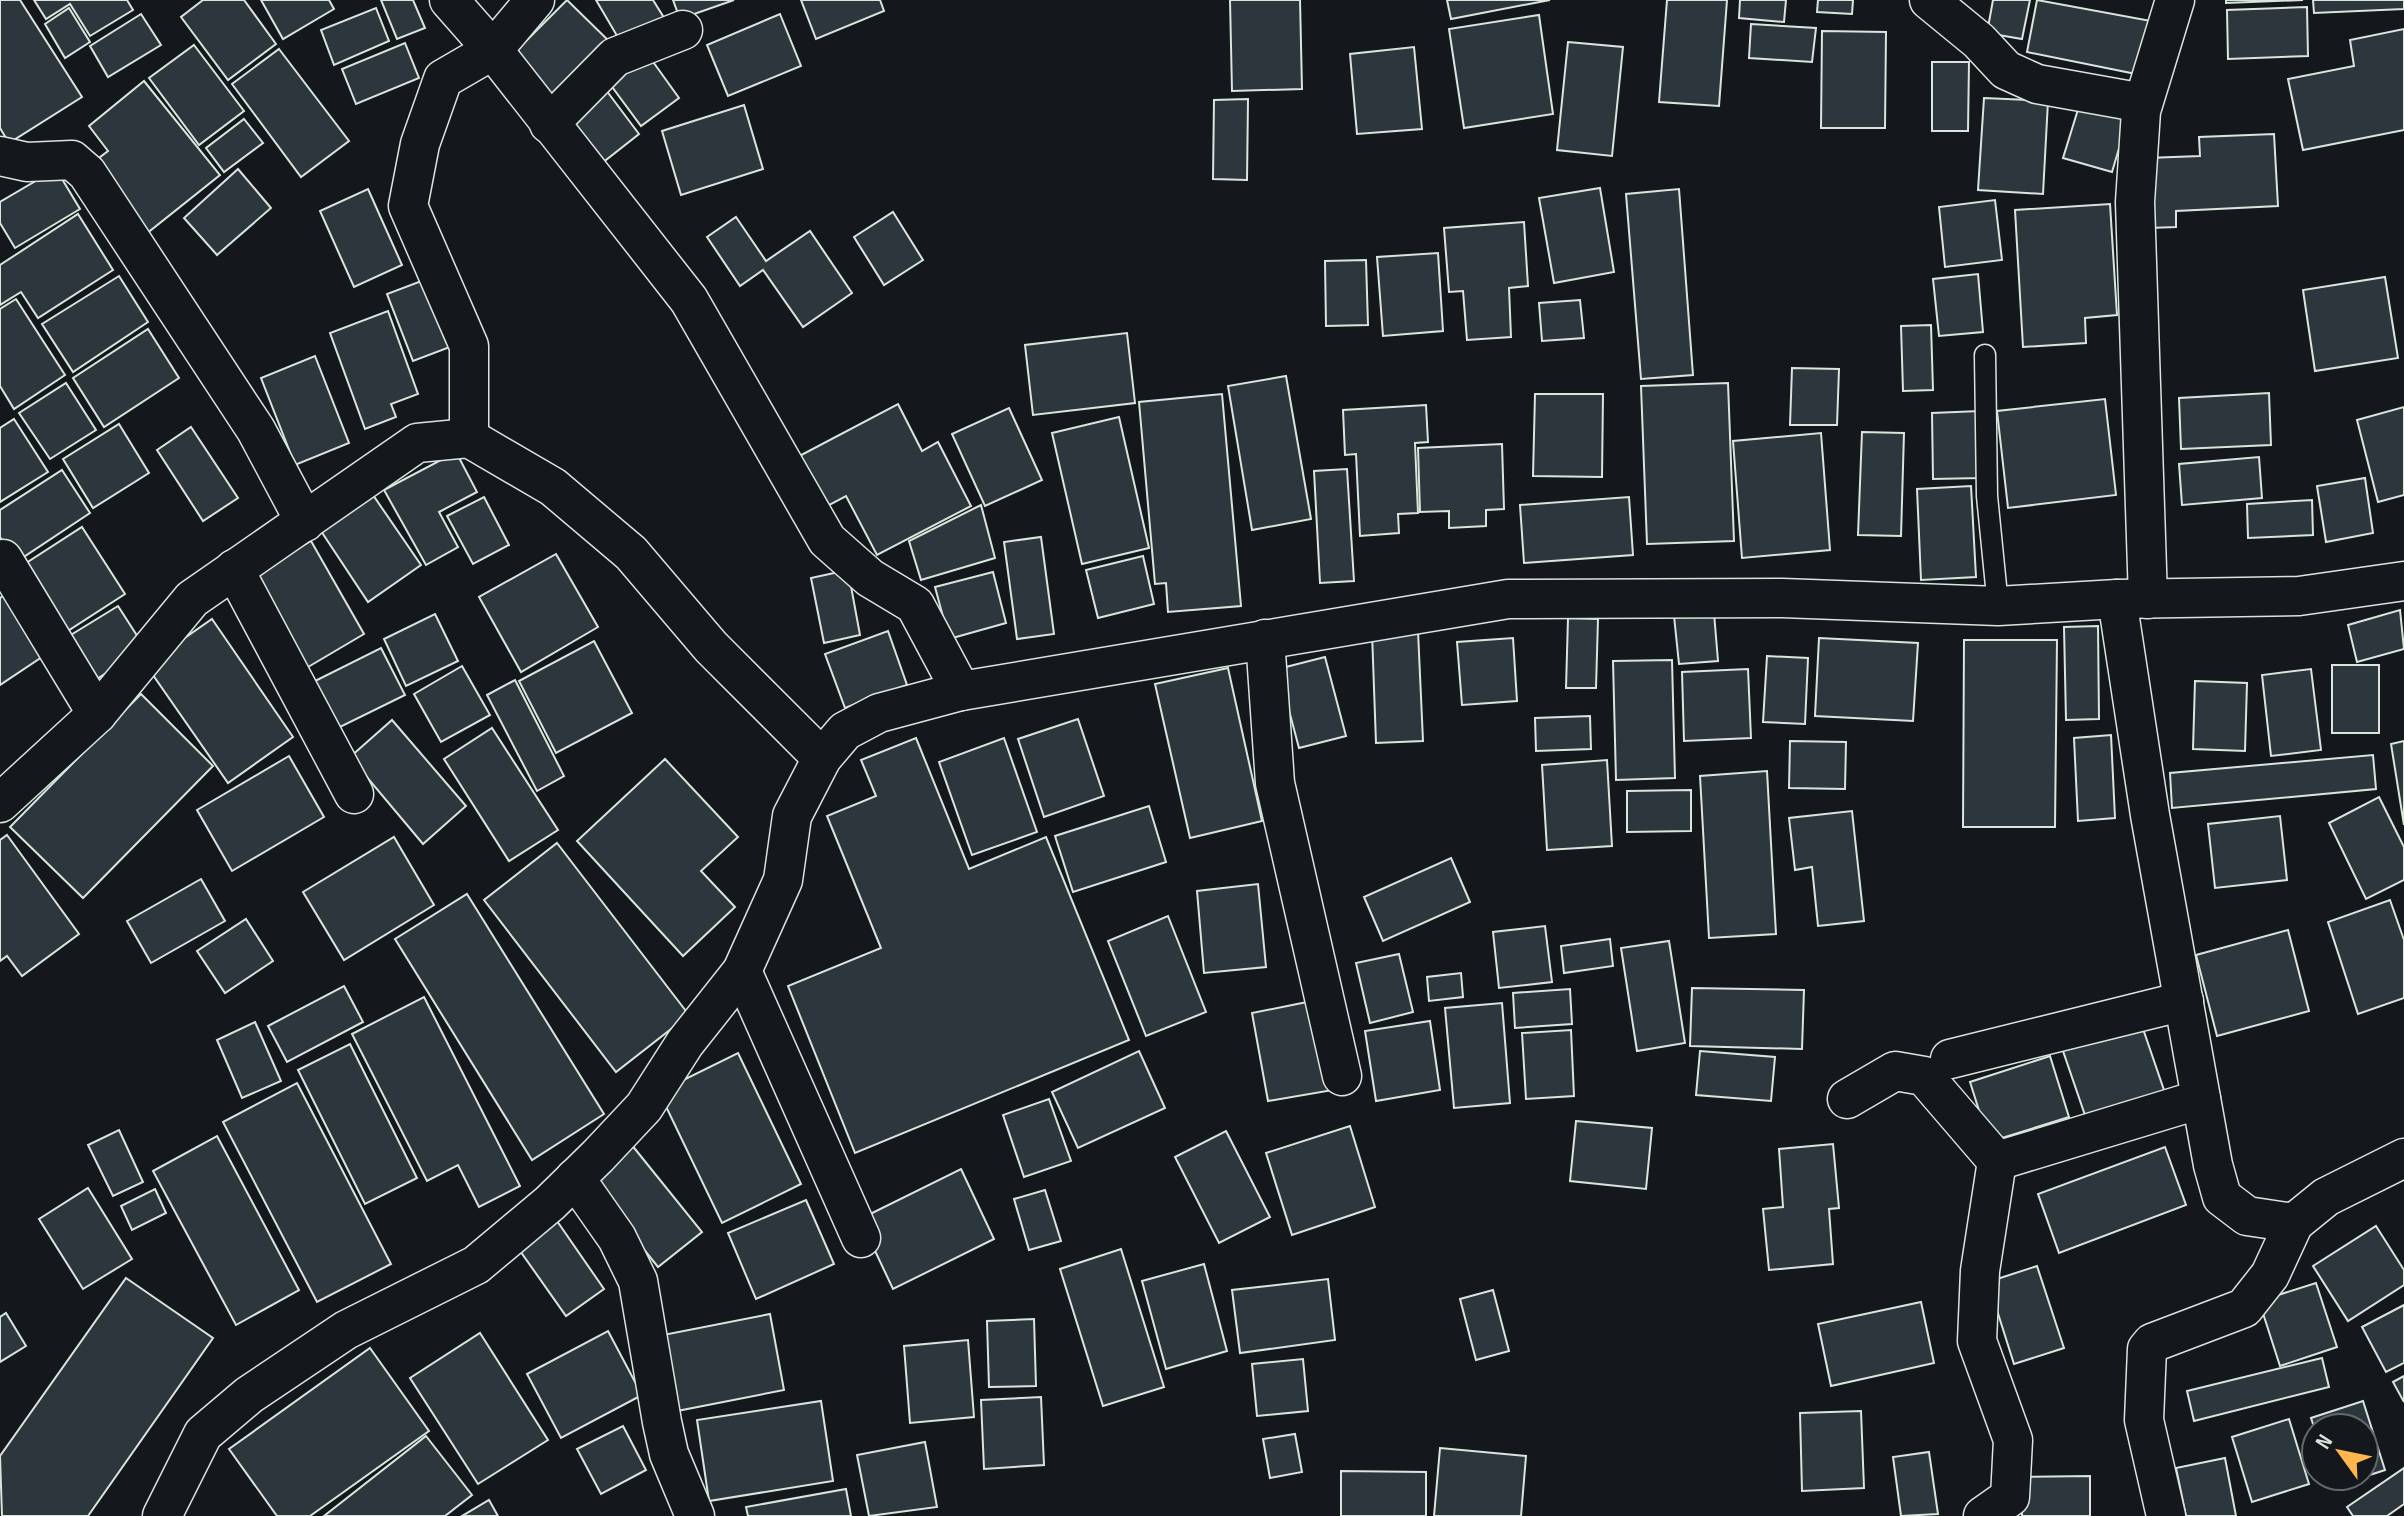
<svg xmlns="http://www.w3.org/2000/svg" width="2404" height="1516" font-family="'Sofia Sans Condensed',sans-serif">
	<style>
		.building { fill: #2c363c; stroke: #d8e6dc; stroke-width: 2 }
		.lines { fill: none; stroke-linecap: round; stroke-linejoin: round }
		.service-casing { stroke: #d8e6dc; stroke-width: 23 }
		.minor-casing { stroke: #d8e6dc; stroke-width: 41 }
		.service { stroke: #14181c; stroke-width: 20 }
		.minor { stroke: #14181c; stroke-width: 38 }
	</style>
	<rect width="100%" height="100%" fill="#14181c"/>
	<g class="building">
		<polygon points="0,0 20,0 82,97 9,143 0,128"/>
		<polygon points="34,0 127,0 133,10 90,36 70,4 46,19"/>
		<polygon points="203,0 244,0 276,44 228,80 181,17"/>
		<polygon points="261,0 329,0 334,9 283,39"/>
		<polygon points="381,0 413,0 425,28 397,39"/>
		<polygon points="567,0 614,46 558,103 511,56"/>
		<polygon points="596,0 653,0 666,21 623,46"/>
		<polygon points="673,0 734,0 680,19"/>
		<polygon points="801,0 880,0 884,11 816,39"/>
		<polygon points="1230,0 1300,0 1302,89 1232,91"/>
		<polygon points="1447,0 1550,0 1451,19"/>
		<polygon points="1667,0 1727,0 1719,106 1659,102"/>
		<polygon points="1740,0 1786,0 1784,22 1739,18"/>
		<polygon points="1818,0 1853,0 1852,14 1817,12"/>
		<polygon points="1993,0 2030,0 2022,39 1987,33"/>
		<polygon points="2037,0 2151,21 2141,75 2027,52"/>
		<polygon points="2226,0 2303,0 2226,3"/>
		<polygon points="2313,0 2404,0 2404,9 2314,13"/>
		<polygon points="2307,7 2308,56 2228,59 2227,10"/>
		<polygon points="69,8 90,42 65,58 45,24"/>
		<polygon points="376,8 389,41 334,65 321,30"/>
		<polygon points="141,14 161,45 108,77 90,46"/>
		<polygon points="780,14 801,66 728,96 707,45"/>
		<polygon points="1539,15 1553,114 1464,128 1449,29"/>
		<polygon points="1751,24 1816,28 1812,62 1749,58"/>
		<polygon points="2404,29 2404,130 2303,150 2288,79 2354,66 2350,40"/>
		<polygon points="1822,31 1886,32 1885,128 1821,128"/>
		<polygon points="1568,42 1623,47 1612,156 1557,150"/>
		<polygon points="405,43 419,78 356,104 342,69"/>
		<polygon points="194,45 244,111 199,145 149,78"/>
		<polygon points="1414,47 1422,129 1357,134 1350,54"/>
		<polygon points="279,49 349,141 301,177 232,84"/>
		<polygon points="646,52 679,98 641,126 607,80"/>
		<polygon points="1932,62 1969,62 1968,131 1932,131"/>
		<polygon points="144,81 220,175 146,234 91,164 108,151 89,126"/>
		<polygon points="603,86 639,134 597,167 560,118"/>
		<polygon points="1984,98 2048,101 2043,194 1978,190"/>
		<polygon points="1248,99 1247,180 1213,179 1214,100"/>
		<polygon points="2080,103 2128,118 2112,172 2063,158"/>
		<polygon points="744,105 763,169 681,195 662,131"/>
		<polygon points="244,119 263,143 224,172 206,148"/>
		<polygon points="2274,134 2278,206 2176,211 2176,227 2149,228 2147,158 2200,156 2199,137"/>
		<polygon points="56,169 80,209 15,248 0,223 0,202"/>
		<polygon points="238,169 271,208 217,255 184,218"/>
		<polygon points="1600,188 1614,272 1554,283 1539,198"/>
		<polygon points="368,189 402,265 354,287 320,211"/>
		<polygon points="1679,189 1693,375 1641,379 1626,194"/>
		<polygon points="1995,200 2002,260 1945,267 1939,207"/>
		<polygon points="2110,204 2117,315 2085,318 2086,343 2023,347 2015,210"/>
		<polygon points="893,212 923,260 884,285 854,237"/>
		<polygon points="78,214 113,270 38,318 21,292 0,305 0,265"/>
		<polygon points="736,217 766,261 810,231 852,293 803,327 763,270 740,286 707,237"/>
		<polygon points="1524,222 1528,286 1509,288 1511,337 1467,340 1463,291 1449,292 1444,228"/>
		<polygon points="1438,253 1443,331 1383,336 1377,257"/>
		<polygon points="1366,260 1368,325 1326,326 1325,261"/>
		<polygon points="1978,274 1983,332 1939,336 1933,279"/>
		<polygon points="119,276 148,322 73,372 42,324"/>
		<polygon points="2385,277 2398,358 2315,371 2303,290"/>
		<polygon points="424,280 450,347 413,361 387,294"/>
		<polygon points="16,299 65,375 14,409 0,386 0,309"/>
		<polygon points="1580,300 1584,338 1542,341 1539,303"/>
		<polygon points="388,311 418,394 391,404 396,417 365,429 330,333"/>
		<polygon points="1931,325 1933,390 1903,391 1901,326"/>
		<polygon points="148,329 179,378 104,427 73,378"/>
		<polygon points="1127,333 1135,403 1033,415 1025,345"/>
		<polygon points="315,356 349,443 295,465 261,378"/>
		<polygon points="1792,368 1839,369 1837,425 1790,425"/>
		<polygon points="1286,376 1311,519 1252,530 1228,386"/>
		<polygon points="66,383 96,430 50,459 19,413"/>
		<polygon points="1728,383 1734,541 1647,544 1641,386"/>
		<polygon points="2269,393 2271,445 2181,449 2179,398"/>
		<polygon points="1222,394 1241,606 1168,612 1166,583 1155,584 1139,402"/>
		<polygon points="1535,394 1603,394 1602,477 1533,476"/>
		<polygon points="2105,399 2116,495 2008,508 1997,411"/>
		<polygon points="898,404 922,451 938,442 971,506 877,555 846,496 814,513 788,462"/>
		<polygon points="1426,405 1428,442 1415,443 1418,513 1398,514 1399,533 1360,536 1356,454 1345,455 1343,410"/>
		<polygon points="2404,407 2404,495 2378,502 2357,420"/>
		<polygon points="1009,408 1042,480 985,506 952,434"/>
		<polygon points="1980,411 1981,478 1933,479 1932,413"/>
		<polygon points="1119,417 1149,548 1082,564 1052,433"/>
		<polygon points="14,419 48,472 0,502 0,428"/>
		<polygon points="119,424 149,473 93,508 63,459"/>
		<polygon points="191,427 238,498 203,521 157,450"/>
		<polygon points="1862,432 1904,433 1901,536 1858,535"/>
		<polygon points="1821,433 1830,550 1742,558 1733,441"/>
		<polygon points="1502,444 1504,509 1486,510 1486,526 1449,528 1449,511 1420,512 1418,448"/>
		<polygon points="456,452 477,492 439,512 458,547 426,565 384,490"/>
		<polygon points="2259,457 2262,498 2182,505 2179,464"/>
		<polygon points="1347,469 1354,581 1320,583 1314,471"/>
		<polygon points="62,470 90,513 16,562 0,537 0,510"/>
		<polygon points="2365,478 2373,533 2326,542 2317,486"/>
		<polygon points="1971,486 1976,577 1921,580 1917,489"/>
		<polygon points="373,495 421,565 368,602 321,531"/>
		<polygon points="484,497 509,545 473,564 447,516"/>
		<polygon points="1629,497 1633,555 1524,563 1520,505"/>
		<polygon points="2312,500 2313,535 2248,538 2247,504"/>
		<polygon points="981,505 995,558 921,580 909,541"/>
		<polygon points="82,527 125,594 63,634 20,567"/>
		<polygon points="1041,537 1054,634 1017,639 1004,542"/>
		<polygon points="311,541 364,634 303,670 249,577"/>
		<polygon points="556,554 598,627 521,672 479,597"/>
		<polygon points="1143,556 1154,604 1098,618 1086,570"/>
		<polygon points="848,570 860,635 824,643 811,578"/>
		<polygon points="993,572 1006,623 949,639 935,587"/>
		<polygon points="11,590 51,651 0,685 0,598"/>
		<polygon points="118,606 145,648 89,684 61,641"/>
		<polygon points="2400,610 2404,649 2357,662 2348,625"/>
		<polygon points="1714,613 1718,661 1679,664 1674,616"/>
		<polygon points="435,614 458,661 406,686 384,639"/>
		<polygon points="1568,618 1598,619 1596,688 1566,688"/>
		<polygon points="212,619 293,737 228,783 146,665"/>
		<polygon points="2098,626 2099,719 2066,720 2064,627"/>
		<polygon points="888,631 907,685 845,708 825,654"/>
		<polygon points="1418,631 1423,741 1376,743 1372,633"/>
		<polygon points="1513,638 1517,701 1462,705 1457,642"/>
		<polygon points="1819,638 1918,643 1913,721 1815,716"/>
		<polygon points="1964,640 2057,640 2055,827 1963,827"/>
		<polygon points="594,641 632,713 556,753 519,681"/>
		<polygon points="381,648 405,695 338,728 315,681"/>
		<polygon points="1767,656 1808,658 1805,724 1763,722"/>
		<polygon points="1325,657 1346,736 1299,748 1278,669"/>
		<polygon points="1672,660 1675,778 1616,780 1613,661"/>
		<rect x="2332" y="665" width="47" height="68"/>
		<polygon points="462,666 490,715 441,742 414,694"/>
		<polygon points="1228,668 1262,821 1190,838 1155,684"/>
		<polygon points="1748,669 1751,738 1684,741 1682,672"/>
		<polygon points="2311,669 2321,750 2271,756 2262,675"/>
		<polygon points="515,680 564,776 537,791 487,695"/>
		<polygon points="2195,681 2247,683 2245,751 2193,749"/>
		<polygon points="141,694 213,766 83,898 10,827"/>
		<polygon points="1590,716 1591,749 1536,751 1535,718"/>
		<polygon points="1078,719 1104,796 1044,817 1018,739"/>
		<polygon points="392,720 466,806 423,844 350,757"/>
		<polygon points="492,728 558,830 509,861 444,759"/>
		<polygon points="2111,735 2115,818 2078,821 2074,738"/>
		<polygon points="916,738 969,869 1046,837 1129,1040 855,1153 788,986 881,948 827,816 876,796 861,760"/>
		<polygon points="1004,738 1037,832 972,855 939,762"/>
		<polygon points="1790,741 1846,742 1845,789 1789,788"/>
		<polygon points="2404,741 2404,825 2391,744"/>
		<polygon points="2373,755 2376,789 2172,808 2170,773"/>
		<polygon points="289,756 324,817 232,871 197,810"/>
		<polygon points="665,759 738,837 701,871 735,907 683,956 577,841"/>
		<polygon points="1607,760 1612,846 1547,850 1542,765"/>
		<polygon points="1767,771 1776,934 1709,938 1700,776"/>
		<polygon points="1691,790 1691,831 1627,832 1627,791"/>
		<polygon points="2379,797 2404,847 2404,880 2366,899 2329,823"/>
		<polygon points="1149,806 1166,862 1073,892 1055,836"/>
		<polygon points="1852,811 1864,921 1818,926 1812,867 1795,870 1789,818"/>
		<polygon points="2280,816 2287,880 2215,888 2208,824"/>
		<polygon points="7,835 79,934 22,976 7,956 0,961 0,840"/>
		<polygon points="394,837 434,905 344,960 303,892"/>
		<polygon points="557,843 689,1015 616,1072 484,900"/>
		<polygon points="1451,858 1470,902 1383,941 1364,897"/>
		<polygon points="201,879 225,921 151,963 127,921"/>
		<polygon points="1258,884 1266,967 1204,973 1197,891"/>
		<polygon points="467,894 604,1114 532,1160 395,939"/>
		<polygon points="2390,900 2404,940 2404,998 2358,1014 2328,922"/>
		<polygon points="1168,916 1206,1012 1146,1036 1108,941"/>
		<polygon points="246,919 273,961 225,993 197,951"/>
		<polygon points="1545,926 1552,982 1499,988 1493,932"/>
		<polygon points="2288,930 2309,1011 2217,1036 2196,955"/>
		<polygon points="1610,939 1613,966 1564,973 1561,946"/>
		<polygon points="1669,941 1685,1043 1637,1051 1621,948"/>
		<polygon points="1399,954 1413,1012 1370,1023 1356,963"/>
		<polygon points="1461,973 1463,997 1429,1001 1427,977"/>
		<polygon points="344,986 363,1022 287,1062 268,1026"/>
		<polygon points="1692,988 1804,990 1802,1049 1690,1046"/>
		<polygon points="1570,989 1572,1024 1515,1028 1513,993"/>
		<polygon points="424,997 520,1186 479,1207 458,1165 427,1181 352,1034"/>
		<polygon points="1317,1000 1333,1090 1268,1101 1252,1013"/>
		<polygon points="1502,1003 1510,1103 1454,1108 1445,1008"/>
		<polygon points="2140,1020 2166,1096 2088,1124 2062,1048"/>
		<polygon points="1430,1021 1440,1090 1376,1101 1365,1031"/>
		<polygon points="255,1022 281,1081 242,1098 217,1040"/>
		<polygon points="1571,1030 1574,1096 1526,1099 1522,1033"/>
		<polygon points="350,1044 417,1178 365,1204 298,1070"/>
		<polygon points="1139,1051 1165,1108 1078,1148 1052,1092"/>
		<polygon points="1700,1051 1775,1057 1771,1101 1696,1095"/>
		<polygon points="738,1053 801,1184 722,1223 659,1092"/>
		<polygon points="2050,1056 2069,1117 1989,1142 1970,1082"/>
		<polygon points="297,1083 391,1264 317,1302 223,1122"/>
		<polygon points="1049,1099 1071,1161 1024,1177 1003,1115"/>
		<polygon points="1576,1121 1652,1128 1646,1189 1570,1181"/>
		<polygon points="1350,1126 1375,1207 1292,1235 1266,1153"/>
		<polygon points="119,1130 143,1182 113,1196 88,1145"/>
		<polygon points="1226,1131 1270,1217 1219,1243 1175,1157"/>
		<polygon points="217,1136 299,1290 236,1325 153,1171"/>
		<polygon points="631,1144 702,1232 658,1267 588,1180"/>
		<polygon points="1833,1144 1839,1208 1829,1209 1833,1264 1769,1270 1763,1209 1783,1207 1779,1149"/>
		<polygon points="2165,1147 2186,1205 2059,1253 2038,1194"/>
		<polygon points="961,1169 994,1239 893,1289 860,1219"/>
		<polygon points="88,1188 132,1259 83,1289 39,1219"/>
		<polygon points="155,1189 166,1213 132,1230 121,1206"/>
		<polygon points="1045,1190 1061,1241 1029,1250 1014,1199"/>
		<polygon points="806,1200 834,1264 756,1299 728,1233"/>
		<polygon points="557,1221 604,1289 566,1316 518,1248"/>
		<polygon points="2376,1226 2404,1270 2404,1285 2348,1321 2313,1266"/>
		<polygon points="1121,1249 1164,1387 1103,1406 1060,1269"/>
		<polygon points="1204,1264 1227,1351 1166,1369 1142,1281"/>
		<polygon points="2037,1266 2064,1348 2014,1364 1988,1282"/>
		<polygon points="126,1278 213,1338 88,1516 2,1516 0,1456"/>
		<polygon points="1328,1279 1335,1340 1240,1353 1232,1290"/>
		<polygon points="2316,1283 2337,1347 2280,1366 2259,1301"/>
		<polygon points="1493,1290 1509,1351 1476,1360 1460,1299"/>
		<polygon points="1921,1302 1934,1363 1831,1386 1818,1324"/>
		<polygon points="2404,1305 2404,1363 2386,1372 2362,1327"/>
		<polygon points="6,1313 26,1346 0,1362 0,1317"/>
		<polygon points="770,1314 784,1390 672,1412 658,1336"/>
		<polygon points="1034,1319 1036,1386 989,1387 987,1321"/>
		<polygon points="608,1331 642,1395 561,1438 527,1374"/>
		<polygon points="480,1333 548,1440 478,1484 410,1378"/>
		<polygon points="968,1340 974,1417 910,1423 904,1346"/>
		<polygon points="370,1348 429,1431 310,1516 277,1516 229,1449"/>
		<polygon points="2322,1358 2329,1387 2194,1421 2187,1391"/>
		<polygon points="1303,1359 1308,1411 1257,1416 1252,1364"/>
		<polygon points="2404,1376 2404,1402 2393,1382"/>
		<polygon points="1041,1397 1044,1465 984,1469 981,1400"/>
		<polygon points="821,1401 833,1481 709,1501 697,1420"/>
		<polygon points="2363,1401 2385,1470 2333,1487 2329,1476 2364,1476 2364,1428 2316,1428 2316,1433 2311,1418"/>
		<polygon points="1861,1411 1864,1488 1802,1491 1800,1413"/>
		<polygon points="2289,1419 2309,1484 2252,1502 2232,1437"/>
		<polygon points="623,1426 646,1470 601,1494 577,1449"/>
		<polygon points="1295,1434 1302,1472 1270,1478 1263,1439"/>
		<polygon points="426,1436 472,1495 445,1516 324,1516"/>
		<polygon points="925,1442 937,1507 869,1516 857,1455"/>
		<polygon points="1440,1448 1526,1456 1521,1516 1434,1516"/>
		<polygon points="1929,1452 1938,1514 1901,1516 1893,1457"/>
		<polygon points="2225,1458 2236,1516 2186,1516 2176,1468"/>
		<polygon points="2404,1468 2404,1504 2387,1516 2353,1516 2347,1507"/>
		<polygon points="1341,1471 1426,1472 1426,1516 1341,1516"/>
		<polygon points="2090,1476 2090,1516 2022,1516 2021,1477"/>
		<polygon points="846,1489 851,1516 748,1516 746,1507"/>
		<polygon points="489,1500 498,1516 462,1516"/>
	</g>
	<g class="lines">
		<g class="service-casing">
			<polyline id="service" points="1985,355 1987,496 1998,606"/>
		</g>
		<g class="minor-casing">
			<g id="minor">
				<polyline points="449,0 493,50 689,300 827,540 870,578 915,605 961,691"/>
				<polyline points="1929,0 1979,41 2006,70 2037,84 2143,103"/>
				<polyline points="549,124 615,57 683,30"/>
				<polyline points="0,156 27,162 72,160 87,173 256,430 305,522"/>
				<polyline points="469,438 469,346 408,206 420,144 443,79 493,50 535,0"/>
				<polyline points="3,559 97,714"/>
				<polyline points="234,569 354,794"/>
				<polyline points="2117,599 2150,815 2213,1165 2222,1197 2247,1216 2294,1223 2326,1197 2404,1158"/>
				<polyline points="2148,599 2135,202 2141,111 2175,0"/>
				<polyline points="1265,639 1275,783 1342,1076"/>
				<polyline points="0,803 97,714 192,599 417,443 469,438 553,487 631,553 711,647 822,758"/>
				<polyline points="742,971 861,1238"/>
				<polyline points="1950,1059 2184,1001"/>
				<polyline points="1847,1099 1895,1071 1924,1076 1997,1161 1980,1271 1977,1341 2013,1440 2010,1497 1983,1516"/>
				<polyline points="1997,1161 2201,1099"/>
				<polyline points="575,1178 617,1238 638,1281 662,1422 669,1454 695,1516"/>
				<polyline points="162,1516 203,1434 249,1395 346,1330 476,1265 550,1203 598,1156 644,1107 685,1043 742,971 783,880 792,816 822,758 845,731 879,713 961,691 1508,599 1782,598 1998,606 2117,599 2299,596 2404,581"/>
				<polyline points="2166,1516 2144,1420 2147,1349 2152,1343 2244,1308 2270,1275 2294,1223"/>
			</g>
		</g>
		<use href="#service" class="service"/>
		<use href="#minor" class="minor"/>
	</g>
	<g transform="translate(2340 1452) rotate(303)"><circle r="38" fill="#14181c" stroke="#626a69" stroke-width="2"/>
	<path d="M0-6L14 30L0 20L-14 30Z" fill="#ffb74d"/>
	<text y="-12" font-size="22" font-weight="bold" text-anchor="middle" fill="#d8e6dc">N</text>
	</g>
</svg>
